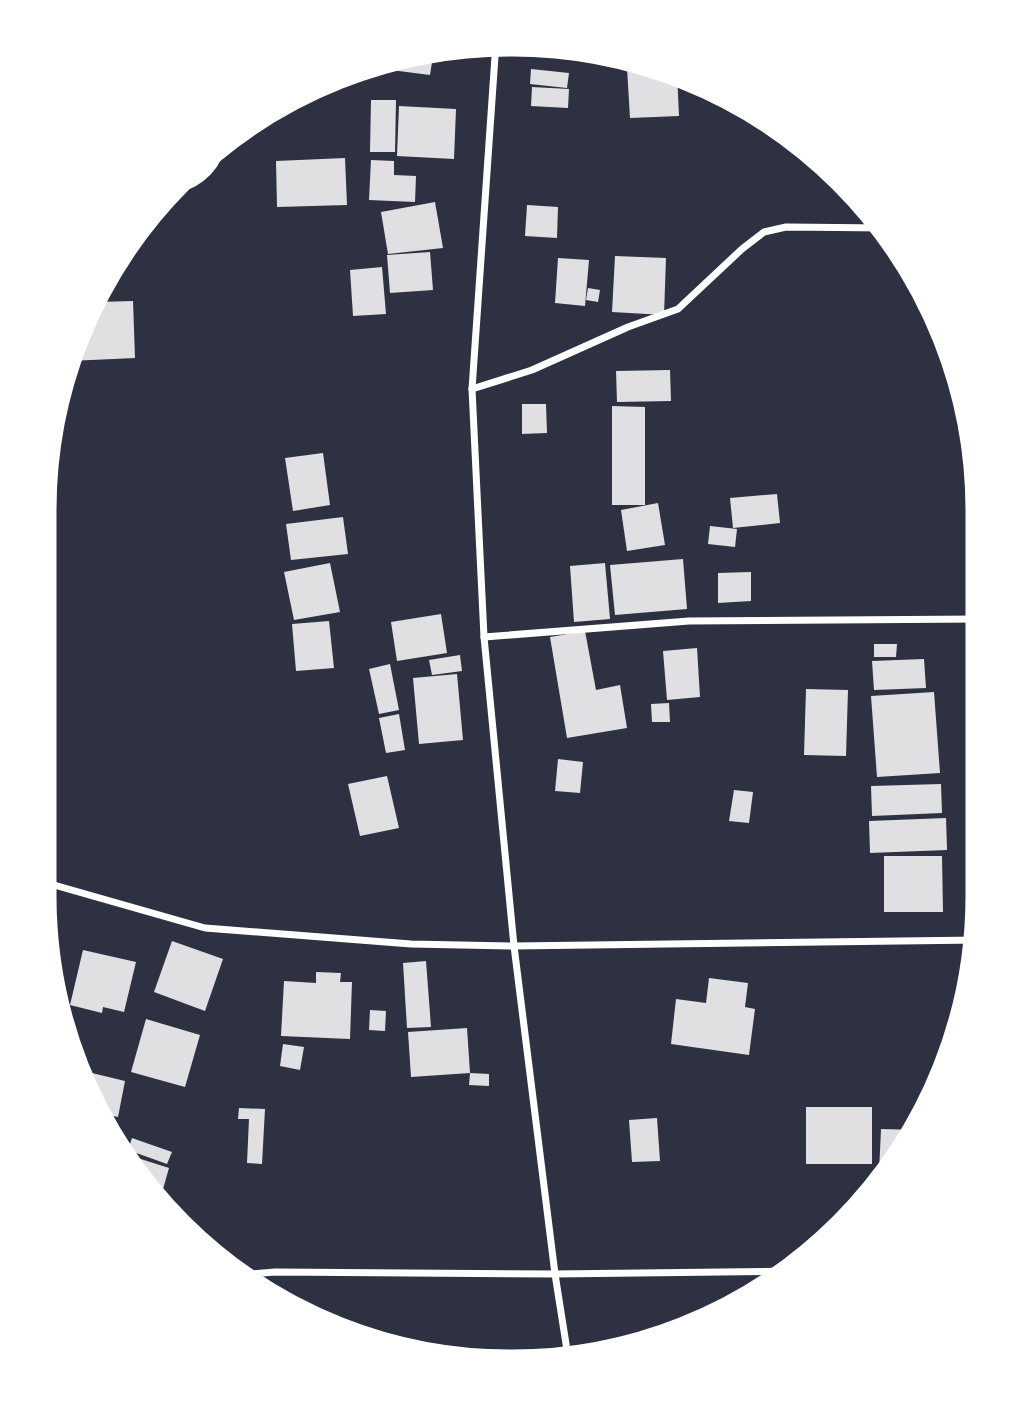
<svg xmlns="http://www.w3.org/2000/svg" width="1022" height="1407" font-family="Lora,serif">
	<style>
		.building { fill: #e0e0e3 }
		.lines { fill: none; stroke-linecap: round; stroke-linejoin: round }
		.minor { stroke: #fff; stroke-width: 7 }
		.rim { fill: none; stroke: #fff; stroke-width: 9 }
	</style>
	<rect width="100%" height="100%" fill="#2d3142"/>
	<g class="building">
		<polygon points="465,44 464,55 445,54 445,47"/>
		<polygon points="434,49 430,75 375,68 376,61 389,56"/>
		<polygon points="665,67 677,72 679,116 630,118 627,68"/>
		<polygon points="531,69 569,73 567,88 530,84"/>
		<polygon points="532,87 569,89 568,108 531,106"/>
		<polygon points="371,100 396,100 395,152 370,152"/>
		<polygon points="399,106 456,109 454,159 397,156"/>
		<polygon points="771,121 773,123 794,137 770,137"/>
		<polygon points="345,158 347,205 277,207 276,161"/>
		<polygon points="371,160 394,161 394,175 416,176 415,202 369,200"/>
		<polygon points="435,202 443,248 388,254 381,212"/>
		<polygon points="527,205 558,207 557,238 525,236"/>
		<polygon points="430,252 433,290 390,293 387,255"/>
		<polygon points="615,256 666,258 664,315 612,312"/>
		<polygon points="558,258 589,260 585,306 555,303"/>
		<polygon points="382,267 386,314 353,316 350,270"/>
		<polygon points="588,288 600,290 598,302 586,300"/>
		<polygon points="133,301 135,358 69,361 96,302"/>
		<polygon points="670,370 671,401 617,402 616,371"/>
		<polygon points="522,404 546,404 547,433 522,434"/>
		<polygon points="612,406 645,407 645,505 612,505"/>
		<polygon points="968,421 970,421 978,449 978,463 967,463"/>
		<polygon points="323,453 330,505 293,511 285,458"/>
		<polygon points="777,494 780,523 733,528 730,498"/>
		<polygon points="658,503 665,545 627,551 621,510"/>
		<polygon points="343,517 348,554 291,560 286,524"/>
		<polygon points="710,526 737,529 735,547 708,544"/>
		<polygon points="683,559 687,609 615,615 610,565"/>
		<polygon points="330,563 340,612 294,620 284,572"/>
		<polygon points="605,563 610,619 574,622 570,566"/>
		<polygon points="751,572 751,601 718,603 718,573"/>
		<polygon points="441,614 447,653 397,661 391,622"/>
		<polygon points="329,621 334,668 296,671 292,624"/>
		<polygon points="585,631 596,690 620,685 627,728 567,738 550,637"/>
		<polygon points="874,644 897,644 896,657 874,657"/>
		<polygon points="697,648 700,697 667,700 663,651"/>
		<polygon points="460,655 462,671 432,675 429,660"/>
		<polygon points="924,659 926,688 874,690 872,661"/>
		<polygon points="390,664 399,710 379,714 369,669"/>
		<polygon points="457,674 463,740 419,744 413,678"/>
		<polygon points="806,689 848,690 846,756 804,755"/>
		<polygon points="934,692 940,773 877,777 871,696"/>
		<polygon points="669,703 670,722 652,722 651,704"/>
		<polygon points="399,714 405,750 386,753 379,718"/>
		<polygon points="558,759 583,762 580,793 555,791"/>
		<polygon points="387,776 399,828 360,836 348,784"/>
		<polygon points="941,784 942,813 872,816 871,786"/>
		<polygon points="734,790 753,792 749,823 729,821"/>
		<polygon points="946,818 947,850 870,853 869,821"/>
		<polygon points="884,856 942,856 943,912 884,912"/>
		<polygon points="172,941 223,959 205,1011 154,992"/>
		<polygon points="83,950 136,962 124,1012 103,1007 102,1013 70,1005"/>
		<polygon points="426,961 431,1027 407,1028 403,963"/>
		<polygon points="316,972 341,973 340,982 352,982 350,1039 281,1036 284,981 316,983"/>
		<polygon points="709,978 748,983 745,1007 755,1009 749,1055 671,1044 676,999 706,1003"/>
		<polygon points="370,1010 386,1011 385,1031 369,1030"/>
		<polygon points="146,1019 200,1035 185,1087 131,1072"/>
		<polygon points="467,1028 470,1073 411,1077 408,1032"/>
		<polygon points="63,1032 77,1037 73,1054 65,1037"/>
		<polygon points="283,1044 304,1047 300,1070 280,1066"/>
		<polygon points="92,1073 125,1081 118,1117 99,1113 89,1089"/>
		<polygon points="470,1073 489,1074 489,1086 469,1085"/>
		<rect x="806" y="1107" width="66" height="57"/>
		<polygon points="239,1108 265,1109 262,1164 247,1163 249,1119 238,1119"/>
		<polygon points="657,1118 660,1161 632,1162 629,1120"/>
		<polygon points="104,1123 118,1128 112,1142 107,1130"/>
		<polygon points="881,1129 917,1130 891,1173 879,1172"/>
		<polygon points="132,1138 172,1152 167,1164 128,1150"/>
		<polygon points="122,1153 169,1168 159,1203 120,1158"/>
		<polygon points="426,1347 426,1356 403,1349 403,1348"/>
	</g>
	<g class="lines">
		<g class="minor">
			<polyline points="496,42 472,389 484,637 514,946 555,1274 569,1363"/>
			<path d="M 176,190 C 201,184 221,165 223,139"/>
			<polyline points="472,389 532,370 628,327 678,309 742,249 764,232 786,227 886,228"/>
			<polyline points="484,637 689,621 979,619"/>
			<polyline points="40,881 205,928 411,944 514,946 979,940"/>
			<polyline points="239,1275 275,1272 555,1274 794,1271"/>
		</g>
	</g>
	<path d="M0 0H1022V1407H0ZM510 52H512A458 458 0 0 1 970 510V896A458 458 0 0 1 512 1354H510A458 458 0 0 1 52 896V510A458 458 0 0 1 510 52Z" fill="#fff" fill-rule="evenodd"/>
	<path class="rim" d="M510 52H512A458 458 0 0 1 970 510V896A458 458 0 0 1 512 1354H510A458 458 0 0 1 52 896V510A458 458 0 0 1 510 52Z"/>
</svg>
